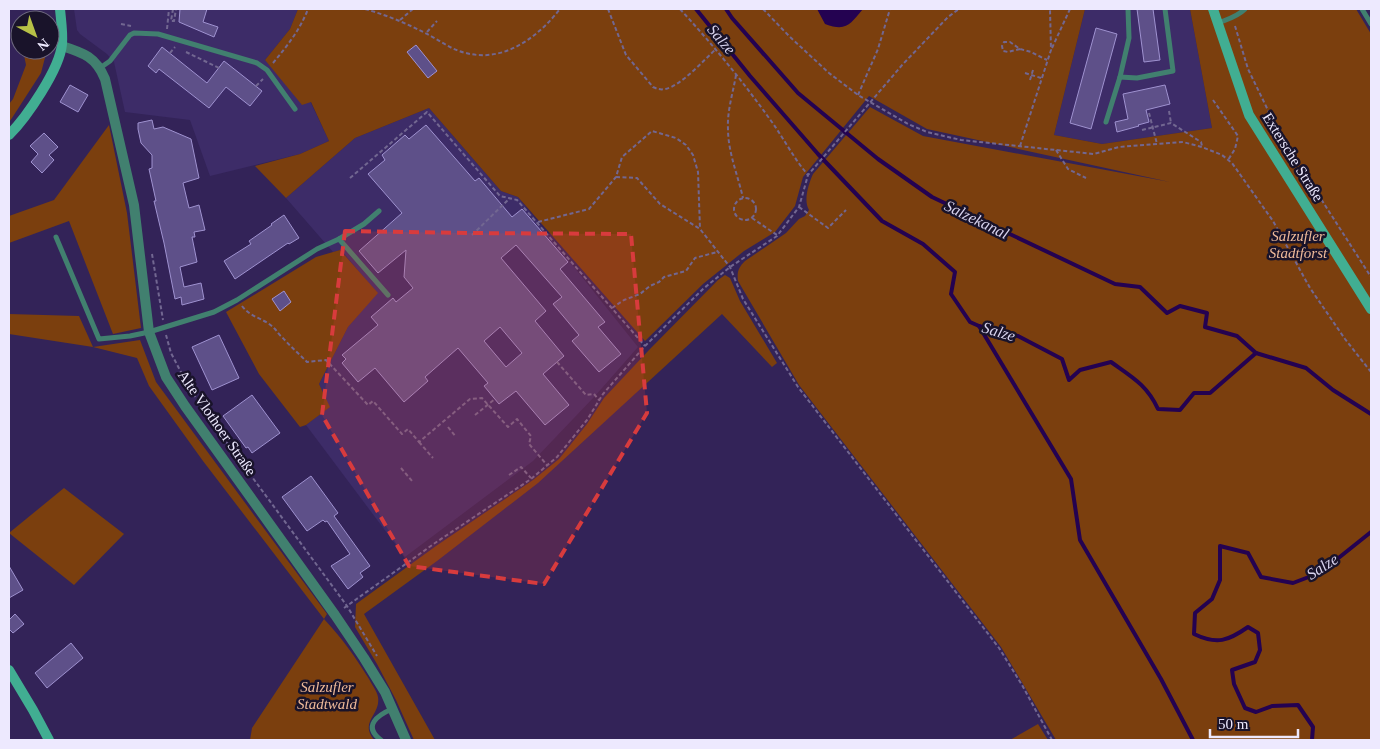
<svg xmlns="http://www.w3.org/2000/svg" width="1380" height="749" font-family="Georgia,serif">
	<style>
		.built { fill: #3d2c68 }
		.green { fill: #7b3f0e }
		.water { fill: #240251 }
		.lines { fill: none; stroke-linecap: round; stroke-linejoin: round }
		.stream { stroke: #240251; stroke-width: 4 }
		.building { fill: #5e5089; stroke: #9f92d0; fill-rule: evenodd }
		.path { stroke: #726791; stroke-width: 2; stroke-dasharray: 4 2.5; stroke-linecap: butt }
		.service { stroke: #41806f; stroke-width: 5 }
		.minor { stroke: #41806f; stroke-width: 10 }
		.secondary { stroke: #41ae92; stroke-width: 10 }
		.marked { fill: #d83b3d; fill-opacity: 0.2; stroke: #d83b3d; stroke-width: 4; stroke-dasharray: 10 6; stroke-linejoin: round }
		.labels { text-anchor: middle; stroke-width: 5; stroke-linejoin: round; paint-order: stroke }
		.street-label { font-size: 15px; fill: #ede9fe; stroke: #19132a }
		.park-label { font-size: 15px; font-style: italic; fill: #eeb999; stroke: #19132a }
		.water-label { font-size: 16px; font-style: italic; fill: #d7d2ed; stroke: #19132a }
	</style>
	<rect width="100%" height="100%" fill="#332358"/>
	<g class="built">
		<polygon points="74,9 298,9 290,29 265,60 310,101 329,141 300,154 210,176 190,120 125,112 114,62 107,54 80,34 77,30"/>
		<polygon points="1085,9 1190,9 1212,128 1102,144 1054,135"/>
		<polygon points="429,108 501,191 518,197 638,347 595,396 533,461 405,557 306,425 329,407 319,384 348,327 377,293 341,250 333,252 286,198 355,138"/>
	</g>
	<g class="green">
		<path d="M 298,9 L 1085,9 L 1054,135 L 1102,144 L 1212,128 L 1190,9 L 1356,9 L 1371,34 L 1371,740 L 1056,740 L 1001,647 L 799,385 L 738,281 C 737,272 738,268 745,261 L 786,233 L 799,219 L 805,216 L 809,210 C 803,200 809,183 813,174 L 870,107 L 923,136 L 1170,182 L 927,129 L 869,96 L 803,177 L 795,206 L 775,232 L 744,251 L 703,284 L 645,341 L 518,197 L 501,191 L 429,108 L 355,138 L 286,198 L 255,166 L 300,154 L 329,141 L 311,102 L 302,105 L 265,60 L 290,29 Z"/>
		<polygon points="23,50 47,50 41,73 12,118 9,122 9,104 13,99 26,65"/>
		<polygon points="109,125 127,213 141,328 113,334 69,221 9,243 9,216 54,200"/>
		<polygon points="340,250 378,293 348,327 319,384 330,407 306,425 300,427 259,374 226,312 316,257"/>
		<polygon points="725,275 730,278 740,301 777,363 772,367 722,314 538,483 437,561 364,614 435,740 414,740 396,700 377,664 355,627 356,604 436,546 533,480 559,459 587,424 604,398 649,350 718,280"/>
		<path d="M 9,314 L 79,316 L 93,347 L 140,340 L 156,382 L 327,614 L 324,619 C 342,638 356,658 369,679 C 372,685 377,691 378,697 C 381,715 359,721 374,740 L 250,740 L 252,728 L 324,619 L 203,461 L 149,386 L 137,358 L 93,347 L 9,334 Z"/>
		<polygon points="64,488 124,534 74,585 9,533"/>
		<polygon points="1038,724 1048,740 1010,740"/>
	</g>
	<path class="water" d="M 817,9 L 863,9 C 850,24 847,32 825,24 Z"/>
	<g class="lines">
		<g class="stream">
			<path d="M 696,9 L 750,76 L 818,154 L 882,221 L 923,244 L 955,272 L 951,294 L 970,322 L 979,326 L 1018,336 L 1062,359 L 1069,380 L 1080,370 L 1111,362 C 1132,377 1147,385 1158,409 L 1180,410 L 1194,393 L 1210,393 L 1256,353 L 1306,368 L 1333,390 L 1371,414"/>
			<polyline points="726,9 732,18 798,93 878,159 932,197 1115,284 1140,287 1167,313 1180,306 1207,313 1205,327 1237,336 1256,353"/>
			<polyline points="979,326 1071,479 1080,540 1161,679 1193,740"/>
			<path d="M 1312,740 L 1313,727 L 1298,705 L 1272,706 L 1256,712 L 1245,708 L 1234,684 L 1232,670 L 1255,662 L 1260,650 L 1258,633 L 1248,627 C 1228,641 1217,645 1194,634 L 1195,613 L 1212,599 L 1220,580 L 1220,546 L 1248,553 L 1261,577 L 1293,583 L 1314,575 L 1336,560 L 1371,532"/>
		</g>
	</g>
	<g class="building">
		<polygon points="180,9 207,9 203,22 218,27 214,37 179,22"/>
		<polygon points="1137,9 1153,9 1160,60 1144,62"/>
		<polygon points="1096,28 1117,34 1091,129 1070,123"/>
		<polygon points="416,45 437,71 428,78 407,52"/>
		<polygon points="162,47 207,83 224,61 262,91 250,106 226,87 209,108 159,69 156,73 148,66"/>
		<polygon points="70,85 88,95 78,112 60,102"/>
		<polygon points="1165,85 1170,104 1146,110 1149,122 1138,125 1139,126 1117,132 1115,122 1128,119 1123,94"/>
		<polygon points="152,120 154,129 163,127 191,139 199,178 183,183 189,208 199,205 205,230 194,232 195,237 192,237 197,262 180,267 184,287 201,283 204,299 182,305 181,297 175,299 164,243 154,201 156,201 149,169 152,168 152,155 141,143 138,129 138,123"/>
		<path d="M 426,125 L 475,181 L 479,178 L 512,217 L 522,209 L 568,262 L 560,269 L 605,322 L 598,327 L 621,354 L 599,372 L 572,341 L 579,335 L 553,304 L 562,297 L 516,245 L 501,258 L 546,311 L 535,321 L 564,356 L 543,374 L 569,405 L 545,425 L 516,391 L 499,404 L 484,386 L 488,383 L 458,348 L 425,377 L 428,381 L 404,402 L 375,368 L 358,382 L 342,363 L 346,359 L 342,355 L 378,325 L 371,317 L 393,298 L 396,302 L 413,288 L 404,277 L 406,250 L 378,273 L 359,251 L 402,213 L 368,174 L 385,160 L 382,155 L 405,135 L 409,139 ZM 500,327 L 522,353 L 506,367 L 484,341 Z"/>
		<polygon points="44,133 58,147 49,155 54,160 42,173 31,162 38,154 30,146"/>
		<polygon points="284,215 299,238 289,244 288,243 235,279 224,261 251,244 249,241 272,225 271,224"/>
		<polygon points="284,291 291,302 280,311 272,299"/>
		<polygon points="219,335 239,378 212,390 192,347"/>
		<polygon points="252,395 280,433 252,453 248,447 246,448 223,416"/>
		<polygon points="311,476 338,513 334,516 370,566 360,573 363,577 348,589 331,566 350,554 327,521 325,522 323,520 307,531 282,497"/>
		<polygon points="9,566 23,590 9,598"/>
		<polygon points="15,614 24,624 13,633 9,629 9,620"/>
		<polygon points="71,643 83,658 47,688 35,673"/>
	</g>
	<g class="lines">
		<g class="path">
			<polyline points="173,9 171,21 174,21 176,9"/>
			<path d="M 365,9 C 386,15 406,23 425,33 C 438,39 451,50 466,53 C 504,63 538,37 560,9"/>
			<path d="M 608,9 L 626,55 L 653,87 C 657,89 661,90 665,89 C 681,86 704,60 716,49"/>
			<path d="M 680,9 C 714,46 745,84 774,125 C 785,141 795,160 808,175"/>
			<polyline points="763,9 790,37 829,73 858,95 908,124 927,132 961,140 1094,154 1119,147 1183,142 1202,147 1222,155 1232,163 1273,221 1310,288 1345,339 1371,372"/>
			<polyline points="400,20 413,9"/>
			<polyline points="121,24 131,26"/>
			<polyline points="1235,26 1248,69 1280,135 1371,277"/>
			<polyline points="167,29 169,9"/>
			<polyline points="427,32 437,21"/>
			<polyline points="1052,48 1070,9"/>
			<polyline points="1020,49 1008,52 1003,51 1002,46 1004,42 1010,42 1020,49 1031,52 1047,60"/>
			<polyline points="186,52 219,68"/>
			<polyline points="170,53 175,47"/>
			<path d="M 273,63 C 287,46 300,30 308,9"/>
			<polyline points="1025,73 1041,78"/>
			<path d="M 736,75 C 733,93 727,111 728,129 C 728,152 738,176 743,198"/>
			<polyline points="1030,80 1033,70"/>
			<polyline points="256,86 263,79"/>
			<polyline points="858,95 878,49 890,9"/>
			<polyline points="1213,100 1238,136 1235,149 1228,160"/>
			<polyline points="1169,111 1171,123"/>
			<polyline points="1149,113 1157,144"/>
			<polyline points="1142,130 1171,123 1201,142 1202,146"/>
			<polyline points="1020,146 1051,50 1050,9"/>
			<polyline points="1056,150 1068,169 1086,178"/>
			<polyline points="616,177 637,178 660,204 700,229 730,267 743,299 798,387 999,648 1022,685 1052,740"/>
			<polyline points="350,178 427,112 500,196 517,200 645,346"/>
			<circle cx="745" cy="209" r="11"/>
			<polyline points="799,207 828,228 846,210"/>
			<polyline points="752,218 777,235"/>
			<polyline points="538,222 589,209 616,177 622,157 652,131 676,138 686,145 693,155 698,172 700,229"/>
			<polyline points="472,235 510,198"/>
			<polyline points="152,254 163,320"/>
			<path d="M 242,306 C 251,318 264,318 274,328 C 277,331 279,335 282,337 C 290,346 299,354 307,362 L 326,360 L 368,405 L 373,401 L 402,434 L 408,429 L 419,442 L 470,399 L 482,398 L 508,427 L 517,419 L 531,436 L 529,444 L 547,465"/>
			<polyline points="612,308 624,300 640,294 650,286 659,282 664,277 686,271 695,258 717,252"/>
			<polyline points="166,335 171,353 184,378 205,413 347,606 377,656"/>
			<polyline points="557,362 586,395 594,394 599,400"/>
			<polyline points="475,415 495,399"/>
			<polyline points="448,427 456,437"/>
			<polyline points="419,442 433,458"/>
			<polyline points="401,468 412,481"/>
			<polyline points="509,475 521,467 531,478"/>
			<polyline points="344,608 435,543 531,479 557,457 587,420 603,394 645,346 703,289 730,267 777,236 799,207 808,175 903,64 948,17 959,9"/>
		</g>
		<g class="service">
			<polyline points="1128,9 1129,38 1120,77 1137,78 1173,71 1165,9"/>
			<polyline points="1362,9 1371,24"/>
			<path d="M 1218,23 C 1228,19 1237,17 1245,9"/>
			<polyline points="100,68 110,61 130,35 134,33 158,34 257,63 267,70 295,109"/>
			<polyline points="1106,122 1120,77"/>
			<polyline points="56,237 99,339 130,336 149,332 214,312 237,300 317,249 339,239 364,224 379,211"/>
			<polyline points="339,239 388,295"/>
			<path d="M 381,740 C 362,726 378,715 392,709"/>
		</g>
		<path class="minor" d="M 62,46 C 84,53 96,57 105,79 L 134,205 L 149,332 L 166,377 L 185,406 L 335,615 L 364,658 L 385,692 L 406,740"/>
		<g class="secondary">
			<polyline points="1213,9 1249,115 1371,309"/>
			<path d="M 9,135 C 26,118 60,69 62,44 C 63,33 61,20 60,9"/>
			<polyline points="9,670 33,710 49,740"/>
		</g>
	</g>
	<path class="marked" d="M 345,231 L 468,233 L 631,234 L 647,413 L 544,584 L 409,566 L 322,415 Z"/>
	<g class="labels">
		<g class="street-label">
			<text transform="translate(1293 157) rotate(58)" y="5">Extersche Straße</text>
			<text transform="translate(217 423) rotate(55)" y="5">Alte Vlothoer Straße</text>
		</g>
		<g class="park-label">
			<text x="1298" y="241">Salzufler<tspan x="1298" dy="17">Stadtforst</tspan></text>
			<text x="327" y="692">Salzufler<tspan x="327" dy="17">Stadtwald</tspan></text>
		</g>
		<g class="water-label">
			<text transform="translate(722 39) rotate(50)" y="6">Salze</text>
			<text transform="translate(977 219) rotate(26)" y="6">Salzekanal</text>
			<text transform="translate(999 331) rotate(17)" y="6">Salze</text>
			<text transform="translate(1322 566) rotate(-33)" y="6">Salze</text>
		</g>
	</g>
	<rect width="1380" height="749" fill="none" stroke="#ede9fe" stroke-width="20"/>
	<g transform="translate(35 35) rotate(139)"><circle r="24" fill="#19132a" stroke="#6e697f"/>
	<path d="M0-4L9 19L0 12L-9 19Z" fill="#b7c147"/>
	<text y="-8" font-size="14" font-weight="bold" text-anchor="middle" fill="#ede9fe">N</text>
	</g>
	<path d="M1210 729v8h88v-8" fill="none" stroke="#ede9fe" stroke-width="2.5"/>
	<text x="1218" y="729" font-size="15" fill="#ede9fe" stroke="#19132a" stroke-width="4" paint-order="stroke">50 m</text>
</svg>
